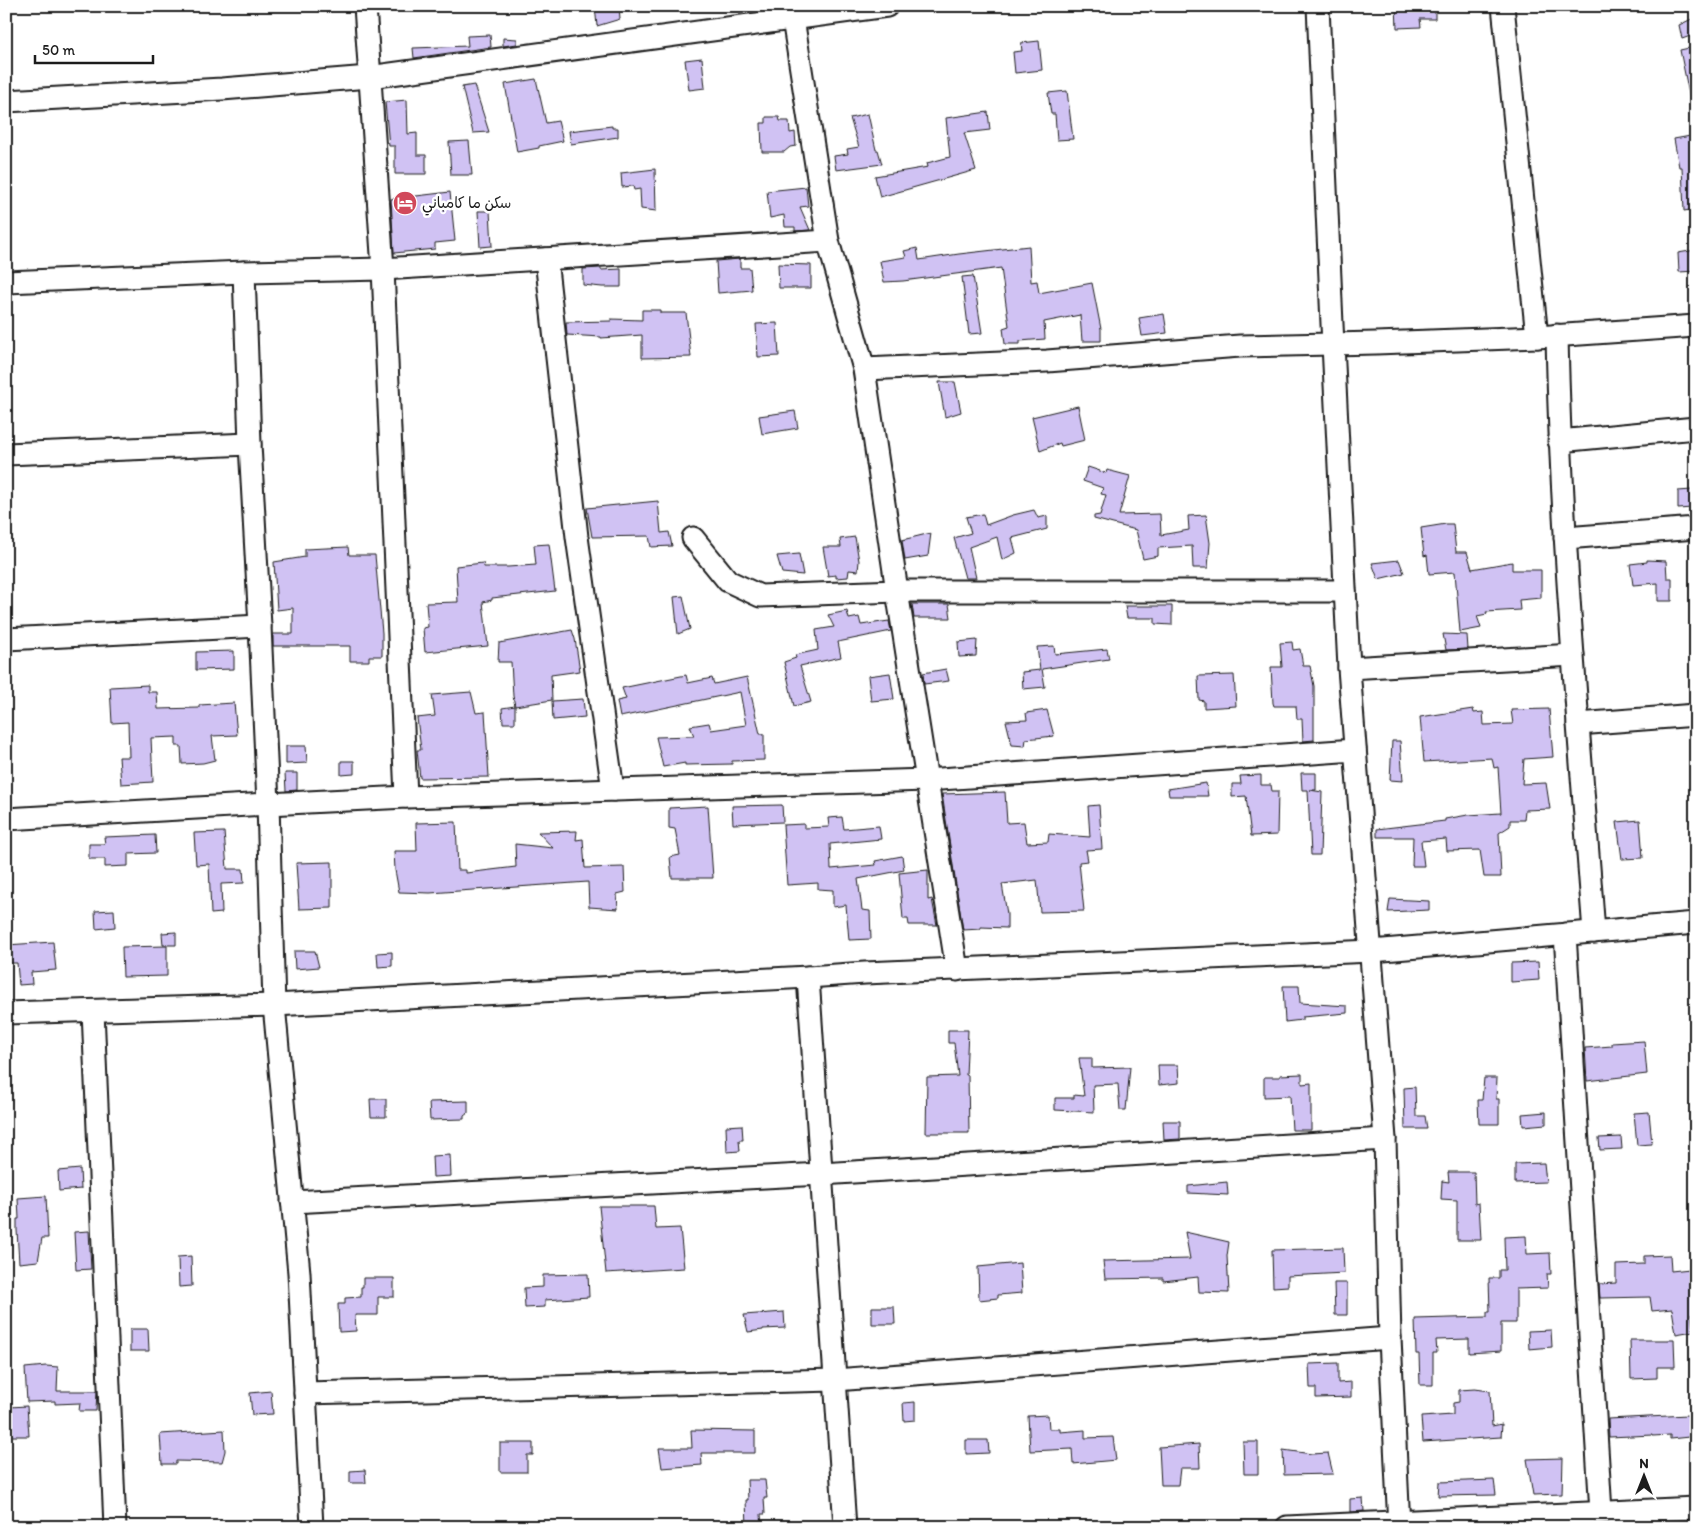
<svg xmlns="http://www.w3.org/2000/svg" width="1702" height="1533" font-family="Itim,'Playpen Sans Arabic',sans-serif">
	<style>
		.building { fill: #d0c2f3; stroke: #1c1c1c }
		.lines { fill: none; stroke-linecap: round; stroke-linejoin: round }
		.minor-casing { stroke: #1c1c1c; stroke-width: 25 }
		.minor { stroke: #fff; stroke-width: 21 }
		.labels { text-anchor: middle; stroke-width: 5; stroke-linejoin: round; paint-order: stroke }
		.poi-label { font-size: 15px; fill: #1c1c1c; stroke: #fff; text-anchor: start }
	</style>
	<rect width="100%" height="100%" fill="#fff"/>
	<filter id="ink" filterUnits="userSpaceOnUse"><feTurbulence type="fractalNoise" baseFrequency=".02" numOctaves="2"/><feDisplacementMap in="SourceGraphic" scale="10" xChannelSelector="R" yChannelSelector="G"/><feConvolveMatrix kernelMatrix="1 2 1 2 8 2 1 2 1" color-interpolation-filters="sRGB"/></filter>
	<g filter="url(#ink)">
		<g class="building">
			<polygon points="595,6 619,6 620,19 597,26"/>
			<polygon points="1396,6 1435,6 1435,19 1420,19 1421,27 1397,28"/>
			<polygon points="1696,17 1696,34 1682,39 1679,25"/>
			<polygon points="490,35 491,47 414,58 413,48 468,46 467,36"/>
			<polygon points="503,38 517,39 517,44 503,46"/>
			<polygon points="1039,41 1042,70 1015,73 1013,52 1022,51 1021,43"/>
			<polygon points="1694,47 1696,56 1696,98 1690,99 1680,50"/>
			<polygon points="702,58 705,88 689,90 685,60"/>
			<polygon points="536,79 546,123 558,121 563,141 539,146 539,148 517,152 505,84"/>
			<polygon points="474,85 489,132 473,133 462,87"/>
			<polygon points="1067,91 1073,139 1057,140 1055,114 1051,114 1048,93"/>
			<polygon points="407,100 408,134 417,133 417,155 426,155 426,174 395,174 395,146 389,146 385,102"/>
			<polygon points="988,112 990,130 964,133 976,170 880,197 875,176 928,167 927,163 950,157 946,118"/>
			<polygon points="868,114 876,150 878,150 882,164 836,170 834,156 848,154 847,149 859,147 850,118"/>
			<polygon points="766,117 779,117 780,121 789,121 790,133 795,132 796,146 790,147 784,152 762,152 761,123 766,123"/>
			<polygon points="612,126 612,128 618,128 618,137 571,144 569,131"/>
			<polygon points="1696,135 1696,209 1684,211 1682,167 1679,167 1674,139"/>
			<polygon points="469,141 472,175 451,175 449,142"/>
			<polygon points="655,169 656,211 641,209 640,189 634,190 633,186 622,187 621,173"/>
			<polygon points="806,187 808,206 800,207 810,230 795,231 795,227 785,227 784,215 770,218 767,191"/>
			<polygon points="450,192 455,241 435,243 435,249 394,253 391,199"/>
			<polygon points="478,211 490,211 492,246 480,247"/>
			<polygon points="1029,246 1031,282 1037,281 1039,293 1092,283 1101,329 1101,341 1082,341 1080,315 1044,322 1045,339 1020,341 1020,344 1005,344 1003,328 1009,326 1001,268 903,281 884,282 880,261 906,257 904,251 917,248 919,260 959,254"/>
			<polygon points="1696,250 1696,271 1679,272 1678,253"/>
			<polygon points="740,259 740,268 750,268 752,290 718,293 716,261"/>
			<polygon points="778,264 811,265 811,288 779,288"/>
			<polygon points="601,268 601,270 621,269 621,287 602,287 583,285 583,269"/>
			<polygon points="973,276 982,333 969,334 962,277"/>
			<polygon points="642,310 660,310 660,313 686,313 691,357 642,358 642,335 601,338 601,337 567,335 566,322 611,321 611,319 642,320"/>
			<polygon points="1164,314 1167,333 1142,336 1139,318"/>
			<polygon points="777,323 779,356 758,357 756,324"/>
			<polygon points="939,382 955,382 961,412 945,417"/>
			<polygon points="1078,406 1085,440 1061,446 1060,443 1040,451 1032,417"/>
			<polygon points="795,411 798,428 762,434 759,416"/>
			<polygon points="1088,467 1106,473 1107,470 1130,476 1119,515 1160,514 1161,535 1189,530 1188,516 1206,515 1210,543 1208,568 1193,568 1192,546 1158,548 1158,556 1143,559 1136,530 1094,519 1094,516 1100,515 1106,495 1101,494 1103,488 1083,481"/>
			<polygon points="1692,490 1692,508 1678,509 1678,491"/>
			<polygon points="658,501 661,533 669,532 672,546 651,547 649,536 592,537 587,508"/>
			<polygon points="1034,510 1038,518 1047,516 1047,529 1012,538 1016,553 1002,560 997,537 969,547 976,578 965,578 954,538 971,533 966,517 983,514 986,525 1013,515"/>
			<polygon points="1446,524 1453,524 1456,552 1467,552 1472,569 1512,562 1512,570 1541,570 1541,598 1519,600 1520,610 1486,612 1487,614 1477,616 1481,628 1460,632 1455,572 1429,574 1427,555 1424,556 1421,528"/>
			<polygon points="931,533 928,556 905,560 902,540"/>
			<polygon points="855,537 859,561 858,571 849,570 848,577 836,578 836,575 828,576 823,547 841,547 840,539"/>
			<polygon points="549,544 555,591 492,598 492,600 483,602 488,646 425,652 423,628 428,627 426,603 458,602 456,566 483,563 484,567 508,567 536,565 534,545"/>
			<polygon points="348,547 349,555 375,555 382,633 382,656 369,656 369,661 350,661 350,646 273,646 273,634 293,634 293,608 277,610 274,562 305,557 305,549"/>
			<polygon points="799,554 803,575 782,573 777,556"/>
			<polygon points="1399,560 1404,573 1378,579 1372,563"/>
			<polygon points="1647,560 1666,561 1667,578 1672,578 1672,601 1658,601 1658,583 1633,585 1630,564 1647,562"/>
			<polygon points="683,596 690,629 678,634 674,597"/>
			<polygon points="912,604 949,604 951,618 914,618"/>
			<polygon points="1125,606 1172,606 1172,625 1155,624 1155,618 1127,618"/>
			<polygon points="847,611 849,619 859,617 861,625 889,621 891,631 838,642 841,657 800,666 811,702 794,706 784,662 796,658 795,655 818,650 816,630 834,627 828,615"/>
			<polygon points="572,630 575,639 580,671 551,675 552,700 515,706 513,696 511,662 498,662 499,643"/>
			<polygon points="1443,634 1467,635 1468,649 1446,650"/>
			<polygon points="977,640 976,656 959,657 958,642"/>
			<polygon points="1292,642 1293,650 1300,649 1303,666 1310,666 1314,686 1314,740 1303,741 1302,719 1297,719 1296,706 1274,706 1273,703 1271,667 1282,667 1280,643"/>
			<polygon points="1054,646 1055,654 1107,649 1109,659 1042,669 1045,687 1023,689 1022,672 1040,670 1037,647"/>
			<polygon points="234,651 234,669 196,670 196,652"/>
			<polygon points="946,669 949,681 924,684 923,673"/>
			<polygon points="890,673 894,699 871,701 868,676"/>
			<polygon points="686,675 688,683 712,678 714,684 747,677 760,734 764,734 764,760 732,761 732,764 685,765 685,763 663,767 656,737 694,736 690,726 709,723 711,730 746,725 740,692 620,717 617,701 626,699 622,688"/>
			<polygon points="1234,675 1236,706 1204,708 1204,701 1199,700 1198,676"/>
			<polygon points="148,685 148,692 157,692 158,709 199,708 199,705 234,703 237,735 212,736 215,760 203,763 182,764 181,746 176,746 176,737 151,738 153,782 121,784 119,757 129,757 128,722 112,723 110,687"/>
			<polygon points="471,692 476,713 485,712 489,777 420,778 417,750 421,750 417,718 435,716 432,695"/>
			<polygon points="583,699 585,717 553,720 552,701"/>
			<polygon points="515,706 515,723 503,723 502,708"/>
			<polygon points="1473,709 1474,713 1483,712 1484,725 1513,724 1511,710 1549,709 1553,757 1524,759 1522,784 1546,783 1550,809 1525,810 1524,820 1510,820 1510,826 1499,833 1501,877 1484,877 1480,850 1447,851 1446,839 1421,841 1424,866 1412,866 1413,837 1377,837 1377,829 1445,821 1445,819 1468,815 1501,813 1498,767 1494,768 1492,758 1424,762 1420,717"/>
			<polygon points="1047,710 1054,736 1026,739 1025,746 1012,745 1006,721 1027,720 1026,713"/>
			<polygon points="1392,741 1400,741 1403,781 1390,780"/>
			<polygon points="286,746 306,746 307,763 286,764"/>
			<polygon points="341,761 354,761 354,774 341,775"/>
			<polygon points="285,773 297,773 297,790 286,791"/>
			<polygon points="1301,773 1316,773 1316,790 1310,790 1322,792 1320,855 1311,855 1308,790 1302,790"/>
			<polygon points="1261,775 1261,785 1271,785 1272,791 1278,791 1277,835 1251,836 1246,796 1232,797 1232,784 1241,784 1240,776"/>
			<polygon points="1206,783 1208,796 1169,796 1168,789"/>
			<polygon points="1005,792 1007,823 1024,822 1027,843 1048,842 1049,834 1090,837 1088,806 1099,805 1102,849 1086,850 1088,861 1079,862 1084,911 1040,912 1037,880 1002,884 1007,914 1007,928 981,927 981,929 963,930 942,794"/>
			<polygon points="782,805 783,822 733,824 732,806"/>
			<polygon points="708,806 713,878 672,878 670,857 680,855 675,829 669,828 669,808"/>
			<polygon points="842,817 844,829 879,826 881,839 830,844 831,869 876,865 875,861 902,856 904,870 858,879 862,910 870,911 871,939 849,940 846,905 833,907 833,890 818,889 818,883 787,885 783,825 804,824 804,828 829,827 828,818"/>
			<polygon points="1640,820 1643,858 1622,859 1617,822"/>
			<polygon points="456,822 458,870 466,870 466,873 516,867 515,844 553,848 538,832 577,831 576,840 583,839 585,868 624,867 625,892 617,894 618,909 589,907 588,882 430,893 399,892 395,870 394,851 417,851 416,823"/>
			<polygon points="224,832 227,869 243,869 244,883 221,884 222,913 211,914 209,864 196,865 194,833"/>
			<polygon points="155,835 156,853 128,854 128,866 105,867 105,859 89,859 89,844 105,844 104,837"/>
			<polygon points="332,862 332,908 299,909 296,863"/>
			<polygon points="928,870 928,900 932,899 937,925 909,925 908,919 903,919 899,873"/>
			<polygon points="1390,899 1429,901 1429,910 1388,912"/>
			<polygon points="114,910 115,927 96,929 95,911"/>
			<polygon points="176,932 176,945 163,945 162,933"/>
			<polygon points="53,942 56,970 31,972 32,984 19,985 17,963 6,963 6,945"/>
			<polygon points="167,946 167,976 123,977 122,947"/>
			<polygon points="294,951 315,951 319,967 295,969"/>
			<polygon points="392,952 392,966 378,967 377,953"/>
			<polygon points="1538,962 1539,980 1511,982 1511,963"/>
			<polygon points="1283,986 1299,986 1300,1003 1347,1006 1347,1013 1302,1017 1302,1020 1285,1022"/>
			<polygon points="948,1030 968,1030 966,1075 968,1075 969,1133 926,1133 927,1077 958,1076 954,1043 948,1043"/>
			<polygon points="1644,1041 1647,1074 1587,1081 1585,1048 1612,1046 1612,1043"/>
			<polygon points="1079,1058 1092,1058 1092,1068 1130,1067 1126,1110 1120,1110 1118,1084 1093,1085 1094,1112 1055,1110 1055,1098 1074,1098 1074,1095 1084,1096"/>
			<polygon points="1158,1065 1178,1065 1179,1083 1159,1085"/>
			<polygon points="1302,1074 1302,1084 1311,1083 1311,1130 1292,1130 1290,1096 1264,1097 1264,1077 1280,1077 1280,1075"/>
			<polygon points="1484,1078 1497,1078 1496,1099 1499,1099 1499,1124 1479,1124 1478,1100 1482,1100"/>
			<polygon points="1415,1087 1416,1116 1425,1116 1427,1129 1405,1129 1404,1088"/>
			<polygon points="370,1099 386,1099 386,1117 371,1117"/>
			<polygon points="468,1101 468,1113 464,1116 464,1119 430,1120 429,1102"/>
			<polygon points="1546,1112 1546,1124 1523,1126 1522,1114"/>
			<polygon points="1649,1112 1652,1144 1637,1145 1634,1113"/>
			<polygon points="1163,1121 1180,1121 1180,1139 1164,1140"/>
			<polygon points="742,1125 743,1140 739,1140 740,1151 727,1152 726,1126"/>
			<polygon points="1621,1137 1622,1149 1600,1150 1599,1138"/>
			<polygon points="450,1155 451,1176 433,1177 432,1156"/>
			<polygon points="1544,1163 1546,1182 1515,1183 1515,1164"/>
			<polygon points="80,1169 81,1189 59,1191 58,1171"/>
			<polygon points="1448,1172 1474,1172 1475,1204 1479,1203 1481,1240 1457,1240 1457,1200 1441,1199 1442,1181 1449,1182"/>
			<polygon points="1227,1182 1228,1195 1188,1193 1188,1186"/>
			<polygon points="46,1196 48,1238 42,1238 38,1261 19,1263 17,1230 17,1219 19,1219 18,1198"/>
			<polygon points="599,1206 654,1206 656,1229 680,1228 684,1268 606,1273"/>
			<polygon points="89,1231 91,1269 76,1270 74,1232"/>
			<polygon points="1185,1232 1229,1242 1227,1256 1229,1293 1199,1292 1198,1277 1163,1281 1163,1278 1105,1279 1103,1261 1190,1259"/>
			<polygon points="1526,1236 1527,1254 1550,1253 1551,1274 1547,1274 1548,1288 1516,1289 1516,1323 1501,1323 1501,1351 1469,1353 1469,1339 1436,1340 1437,1353 1433,1353 1433,1385 1420,1385 1419,1354 1416,1354 1415,1319 1487,1317 1487,1312 1490,1312 1489,1278 1499,1278 1499,1270 1505,1270 1504,1237"/>
			<polygon points="1343,1248 1344,1273 1288,1276 1288,1286 1273,1287 1272,1250"/>
			<polygon points="1670,1255 1671,1271 1690,1269 1695,1314 1691,1314 1693,1331 1676,1334 1672,1309 1652,1311 1650,1297 1600,1298 1599,1284 1616,1283 1616,1265 1644,1264 1644,1256"/>
			<polygon points="191,1256 192,1286 179,1287 178,1257"/>
			<polygon points="1020,1263 1022,1293 998,1295 998,1298 979,1300 978,1267"/>
			<polygon points="588,1274 589,1297 545,1300 545,1307 525,1308 524,1288 543,1287 543,1275"/>
			<polygon points="363,1278 394,1278 394,1297 378,1297 378,1315 355,1315 356,1331 339,1332 338,1304 345,1304 345,1298 361,1297 361,1287 363,1287"/>
			<polygon points="1334,1283 1347,1283 1347,1315 1335,1315"/>
			<polygon points="872,1307 894,1307 895,1324 872,1324"/>
			<polygon points="784,1312 785,1328 763,1329 763,1330 748,1332 744,1315"/>
			<polygon points="130,1329 148,1329 149,1351 130,1351"/>
			<polygon points="1551,1330 1552,1347 1529,1349 1528,1331"/>
			<polygon points="1630,1340 1674,1340 1675,1367 1657,1367 1657,1378 1631,1379"/>
			<polygon points="1338,1363 1338,1383 1351,1382 1351,1397 1316,1398 1316,1388 1310,1388 1309,1364"/>
			<polygon points="46,1366 58,1367 57,1391 97,1391 96,1411 79,1411 80,1403 55,1404 55,1401 27,1402 25,1368"/>
			<polygon points="1475,1389 1490,1391 1492,1426 1502,1424 1501,1437 1423,1442 1421,1417 1453,1415 1453,1403 1459,1402 1459,1390"/>
			<polygon points="271,1391 273,1414 252,1415 250,1393"/>
			<polygon points="915,1402 915,1420 904,1421 903,1403"/>
			<polygon points="27,1406 29,1436 11,1436 10,1407"/>
			<polygon points="1048,1415 1049,1429 1060,1429 1060,1432 1085,1430 1085,1438 1113,1437 1116,1460 1073,1464 1072,1449 1030,1451 1028,1416"/>
			<polygon points="1688,1415 1689,1437 1670,1439 1670,1435 1653,1436 1653,1435 1609,1437 1608,1419"/>
			<polygon points="224,1430 225,1451 222,1462 176,1461 176,1464 162,1464 160,1434"/>
			<polygon points="691,1430 755,1431 755,1453 701,1453 702,1465 662,1468 659,1448 692,1448"/>
			<polygon points="966,1440 988,1440 989,1453 966,1454"/>
			<polygon points="1243,1442 1258,1442 1258,1474 1244,1474"/>
			<polygon points="500,1443 533,1443 533,1455 527,1455 527,1472 500,1472"/>
			<polygon points="1199,1444 1200,1468 1180,1468 1178,1485 1161,1485 1159,1447"/>
			<polygon points="1283,1450 1312,1454 1328,1453 1333,1474 1284,1475"/>
			<polygon points="1563,1458 1562,1494 1533,1495 1527,1459"/>
			<polygon points="365,1470 366,1483 350,1483 350,1471"/>
			<polygon points="747,1480 765,1480 767,1498 764,1498 765,1514 761,1514 762,1527 747,1527 746,1500 748,1500"/>
			<polygon points="1494,1480 1496,1495 1438,1496 1439,1482"/>
			<polygon points="1363,1498 1364,1511 1350,1512 1350,1499"/>
		</g>
		<g class="lines">
			<g class="minor-casing">
				<g id="minor">
					<polyline points="365,6 383,269 406,797"/>
					<polyline points="791,6 828,241 864,369 897,591 957,970"/>
					<polyline points="1318,6 1332,324 1349,668 1385,1139 1390,1338 1399,1527"/>
					<polyline points="1503,6 1537,337"/>
					<polyline points="6,101 222,89 369,77 887,6"/>
					<polyline points="546,259 577,537 613,790"/>
					<polyline points="244,272 250,444 260,626 268,804 274,1005 299,1273 312,1527"/>
					<polyline points="6,282 244,272 383,269 828,241"/>
					<path d="M 1557,335 C 1561,534 1579,733 1594,932"/>
					<polyline points="864,369 1047,361 1240,346 1376,343 1537,337 1696,326"/>
					<polyline points="1559,441 1696,428"/>
					<polyline points="6,454 250,444"/>
					<polyline points="693,538 728,581 760,596 897,591 1345,591"/>
					<polyline points="1565,538 1696,528"/>
					<polyline points="6,639 260,626"/>
					<polyline points="1349,668 1573,655"/>
					<polyline points="1578,724 1696,715"/>
					<polyline points="6,819 268,804 406,797 926,780 1355,750"/>
					<polyline points="1565,934 1601,1512"/>
					<polyline points="808,977 845,1527"/>
					<polyline points="93,1011 115,1527"/>
					<polyline points="6,1013 274,1005 808,977 865,973 1372,951 1696,923"/>
					<polyline points="292,1202 821,1174 1385,1139"/>
					<polyline points="305,1393 835,1380 1390,1338"/>
					<polyline points="1287,1527 1696,1508"/>
				</g>
			</g>
			<use href="#minor" class="minor"/>
		</g>
	</g>
	<defs>
		<g id="hotel-disc" transform="scale(1.25)"><circle r="9.5" fill="#d1495b" stroke="#fff"/><path d="M-6-4.5h1.5V1H6V5H4.5V3h-9V5H-6ZM-4 0a1.8 1.8 0 1 1 3.6 0ZM.5 0V-2.5h3Q6-2.5 6 0Z" fill="#fff"/></g>
	</defs>
	<g fill-rule="evenodd">
		<use href="#hotel-disc" x="405" y="203"/>
	</g>
	<g class="labels">
		<g class="poi-label">
			<text x="422" y="208">سكن ما كامباني</text>
		</g>
	</g>
	<rect width="1702" height="1533" fill="none" stroke="#fff" stroke-width="25"/>
	<rect x="12" y="12" width="1677" height="1508" fill="none" stroke="#1c1c1c" stroke-width="2" filter="url(#ink)"/>
	<g transform="translate(1644 1476)" stroke="#ffffff" stroke-width="4" paint-order="stroke">
	<path d="M0-4L9 19L0 12L-9 19Z" fill="#1c1c1c"/>
	<text y="-8" font-size="14" font-weight="bold" text-anchor="middle" fill="#1c1c1c">N</text>
	</g>
	<path d="M35 55v8h118v-8" fill="none" stroke="#1c1c1c" stroke-width="2.5"/>
	<text x="42" y="55" font-size="15" fill="#1c1c1c" stroke="#ffffff" stroke-width="4" paint-order="stroke">50 m</text>
</svg>
